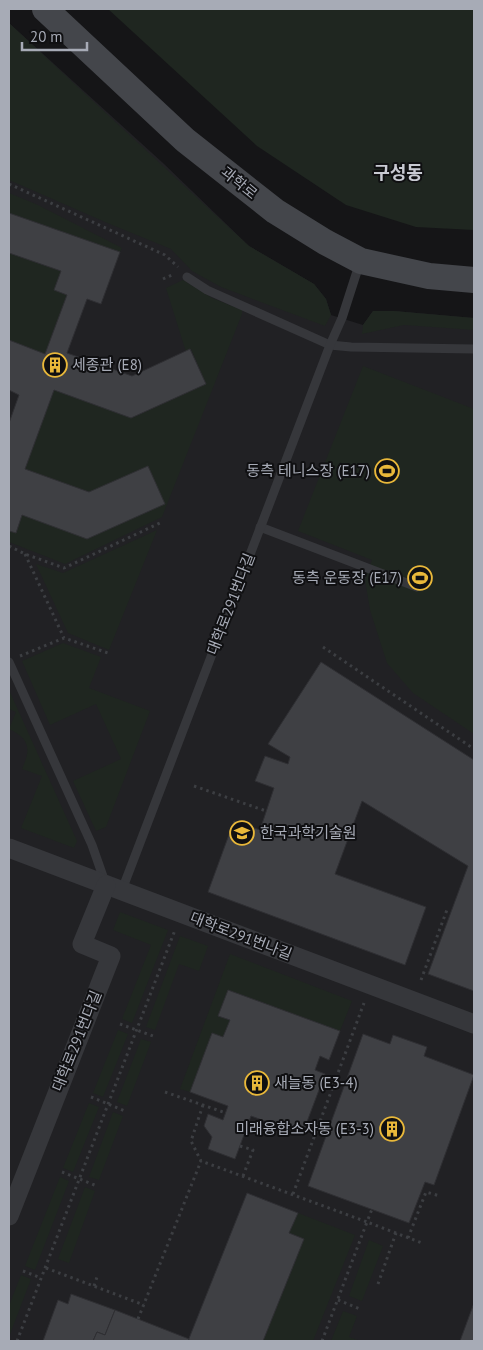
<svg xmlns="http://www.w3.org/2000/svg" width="483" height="1350" font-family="'PT Sans','Noto Sans KR',sans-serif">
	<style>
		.built { fill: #212124 }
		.green { fill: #1f2620 }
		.building { fill: #3f4044; stroke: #2f2f33 }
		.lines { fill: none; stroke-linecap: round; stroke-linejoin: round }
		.path { stroke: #3c3e42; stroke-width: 3; stroke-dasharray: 2.5 4; stroke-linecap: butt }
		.lane { stroke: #36373b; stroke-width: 9 }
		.street { stroke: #36373b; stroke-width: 19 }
		.secondary { stroke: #44464b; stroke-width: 26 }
		.labels { text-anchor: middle; stroke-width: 4; stroke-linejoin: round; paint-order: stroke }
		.street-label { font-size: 15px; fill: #a7abb6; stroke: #101012 }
		.poi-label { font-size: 15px; fill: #a7abb6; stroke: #101012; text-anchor: start }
		.quarter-label { font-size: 18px; font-weight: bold; fill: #c8cad2; stroke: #101012 }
	</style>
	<rect width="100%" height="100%" fill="#151517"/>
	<polygon class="built" points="9,23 163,163 249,246 314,284 326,299 331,315 363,325 373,311 394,311 474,318 474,1341 9,1341"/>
	<g class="green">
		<polygon points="108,9 474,9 474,230 416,227 346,205 257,146"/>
		<polygon points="9,23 249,246 314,284 326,299 331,315 325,326 221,287 192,271 171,249 105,222 9,180"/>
		<polygon points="9,193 38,205 122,248 120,252 9,213"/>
		<polygon points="9,253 61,271 54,290 67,295 45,354 9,340"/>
		<polygon points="183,280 212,298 242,310 242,314 162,517 65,564 9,542 9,531 16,533 22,515 89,492 25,469 54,390 132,418 206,384 191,349 186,352 166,288"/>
		<polygon points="373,311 394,311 474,318 474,330 404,325 362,334 363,325"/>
		<polygon points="363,366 474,409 474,734 413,693 387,663 370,610 365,580 372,560 298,531"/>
		<polygon points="157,530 109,650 68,633 36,564 63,573"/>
		<polygon points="63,643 101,657 89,688 150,711 106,827 96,831 73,781 121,759 96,704 50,725 22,661"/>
		<path d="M 9,690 L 77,841 L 74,848 L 21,828 L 42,776 L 22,769 C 31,749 30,739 9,729 L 16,712 L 9,709 Z"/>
		<polygon points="120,912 168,930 132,1023 122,1019 151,945 113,930"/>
		<polygon points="180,936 208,946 199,971 179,964 155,1030 146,1027"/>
		<polygon points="230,954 352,1001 340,1031 228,990 218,1016 230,1020 223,1037 212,1033 190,1092 180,1089"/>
		<polygon points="118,1030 128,1034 103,1097 93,1093"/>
		<polygon points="141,1039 151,1042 127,1106 117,1102"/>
		<polygon points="89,1103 99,1107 73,1172 63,1168"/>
		<polygon points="113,1112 123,1116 99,1180 89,1177"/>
		<polygon points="60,1177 69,1181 35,1270 25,1266"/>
		<polygon points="85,1187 95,1191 69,1263 58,1259"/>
		<polygon points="298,1213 355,1235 313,1341 263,1341 304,1239 289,1233"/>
		<polygon points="369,1240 383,1246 362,1301 349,1296"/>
		<polygon points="21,1275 31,1279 9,1337 9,1306"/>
		<polygon points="343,1311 357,1316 349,1337 360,1341 331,1341"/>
	</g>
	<g class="building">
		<polygon points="9,213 120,252 101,304 87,299 67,353 132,376 190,349 206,384 131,418 54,390 25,469 89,492 148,466 165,504 87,539 22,515 16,533 9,531 9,423 19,395 9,390 9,340 45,354 67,295 54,290 61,271 9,253"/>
		<polygon points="321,662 474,760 474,991 428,974 468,866 362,801 335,874 426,907 405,965 208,892 234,821 260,830 274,788 255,781 265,756 288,764 290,757 268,744"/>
		<polygon points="228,990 340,1031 329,1060 320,1056 315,1070 325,1074 302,1135 251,1116 235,1159 208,1149 212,1137 204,1126 208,1114 223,1120 228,1106 190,1092 212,1033 223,1037 230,1020 218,1016"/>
		<polygon points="363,1034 390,1044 393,1035 427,1047 424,1056 474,1075 434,1185 425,1182 409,1223 308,1186"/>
		<polygon points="247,1193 298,1213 289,1233 304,1239 263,1341 188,1341"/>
		<polygon points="71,1294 115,1310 105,1335 97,1332 93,1341 43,1341 58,1300 68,1304"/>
		<polygon points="474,1303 474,1341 460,1341"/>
		<polygon points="115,1310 189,1339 188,1341 93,1341 97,1332 105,1335"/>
	</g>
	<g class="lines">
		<g class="path">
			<polyline points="9,184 165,255 178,267"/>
			<polyline points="163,279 174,274"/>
			<polyline points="9,546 25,554 64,568 160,523"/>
			<polyline points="25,554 64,638"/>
			<polyline points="323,647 474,749"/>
			<polyline points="20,656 64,638 108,653"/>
			<polyline points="194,786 266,811"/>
			<polyline points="421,980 448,907"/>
			<polyline points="120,1024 153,1036"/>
			<polyline points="165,1092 226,1113"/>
			<polyline points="91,1097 125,1111"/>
			<polyline points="203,1105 191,1141 201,1161 367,1222 372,1209"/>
			<polyline points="240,1146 253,1150 243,1176"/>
			<polyline points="62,1172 97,1186"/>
			<polyline points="293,1194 364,1003"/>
			<polyline points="408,1238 426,1192 440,1196"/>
			<polyline points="46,1268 144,1305"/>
			<polyline points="23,1271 41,1278"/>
			<polyline points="378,1284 396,1233"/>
			<polyline points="94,1286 98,1274"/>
			<polyline points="338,1300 360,1309"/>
			<polyline points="138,1319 201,1161"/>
			<polyline points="17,1341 175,930"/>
			<polyline points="322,1341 367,1222 422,1243"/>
		</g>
		<g class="lane">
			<polyline points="187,277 207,290 330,345 351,347 474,349"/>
			<polyline points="260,527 417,587"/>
			<polyline points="9,662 92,845 106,885"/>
			<polyline points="122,890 330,345 342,318 360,262"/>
		</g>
		<g class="street">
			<polyline points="9,848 474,1024"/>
			<polyline points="9,1216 111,956 82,944 106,885"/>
		</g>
		<polyline class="secondary" points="45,9 185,140 275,211 325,242 361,261 429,276 474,280"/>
	</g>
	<defs>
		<g id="building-ring" transform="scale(1.25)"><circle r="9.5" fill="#101012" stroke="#e9b83a" stroke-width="1.5"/><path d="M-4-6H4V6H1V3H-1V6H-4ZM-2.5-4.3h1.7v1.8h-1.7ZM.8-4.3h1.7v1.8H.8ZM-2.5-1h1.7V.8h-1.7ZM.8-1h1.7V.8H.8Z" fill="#e9b83a"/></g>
		<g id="stadium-ring" transform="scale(1.25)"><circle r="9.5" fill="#101012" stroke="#e9b83a" stroke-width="1.5"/><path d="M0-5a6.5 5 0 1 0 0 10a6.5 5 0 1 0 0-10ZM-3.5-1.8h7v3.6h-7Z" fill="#e9b83a"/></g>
		<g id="university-ring" transform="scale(1.25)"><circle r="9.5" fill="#101012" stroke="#e9b83a" stroke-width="1.5"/><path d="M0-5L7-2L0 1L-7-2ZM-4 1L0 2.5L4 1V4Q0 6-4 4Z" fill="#e9b83a"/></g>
	</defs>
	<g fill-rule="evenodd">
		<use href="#building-ring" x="55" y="365"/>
		<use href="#stadium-ring" x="387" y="471"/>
		<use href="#stadium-ring" x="420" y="578"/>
		<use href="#university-ring" x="242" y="833"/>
		<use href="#building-ring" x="257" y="1083"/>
		<use href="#building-ring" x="392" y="1129"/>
	</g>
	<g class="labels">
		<g class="street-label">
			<text transform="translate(239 183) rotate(39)" y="5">과학로</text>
			<text transform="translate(231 604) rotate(-69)" y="5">대학로291번다길</text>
			<text transform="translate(241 936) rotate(21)" y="5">대학로291번나길</text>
			<text transform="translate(77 1041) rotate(-68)" y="5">대학로291번다길</text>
		</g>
		<g class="poi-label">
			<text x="72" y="370">세종관 (E8)</text>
			<text x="370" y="476" text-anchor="end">동측 테니스장 (E17)</text>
			<text x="402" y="583" text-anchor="end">동측 운동장 (E17)</text>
			<text x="260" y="838">한국과학기술원</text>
			<text x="274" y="1088">새늘동 (E3-4)</text>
			<text x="374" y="1134" text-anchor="end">미래융합소자동 (E3-3)</text>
		</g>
		<g class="quarter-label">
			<text x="398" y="179">구성동</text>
		</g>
	</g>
	<rect width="483" height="1350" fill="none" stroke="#a7abb6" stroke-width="20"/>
	<path d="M22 42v8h65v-8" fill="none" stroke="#a7abb6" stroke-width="2.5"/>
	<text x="30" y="42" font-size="15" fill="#a7abb6" stroke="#101012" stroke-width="4" paint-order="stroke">20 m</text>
</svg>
